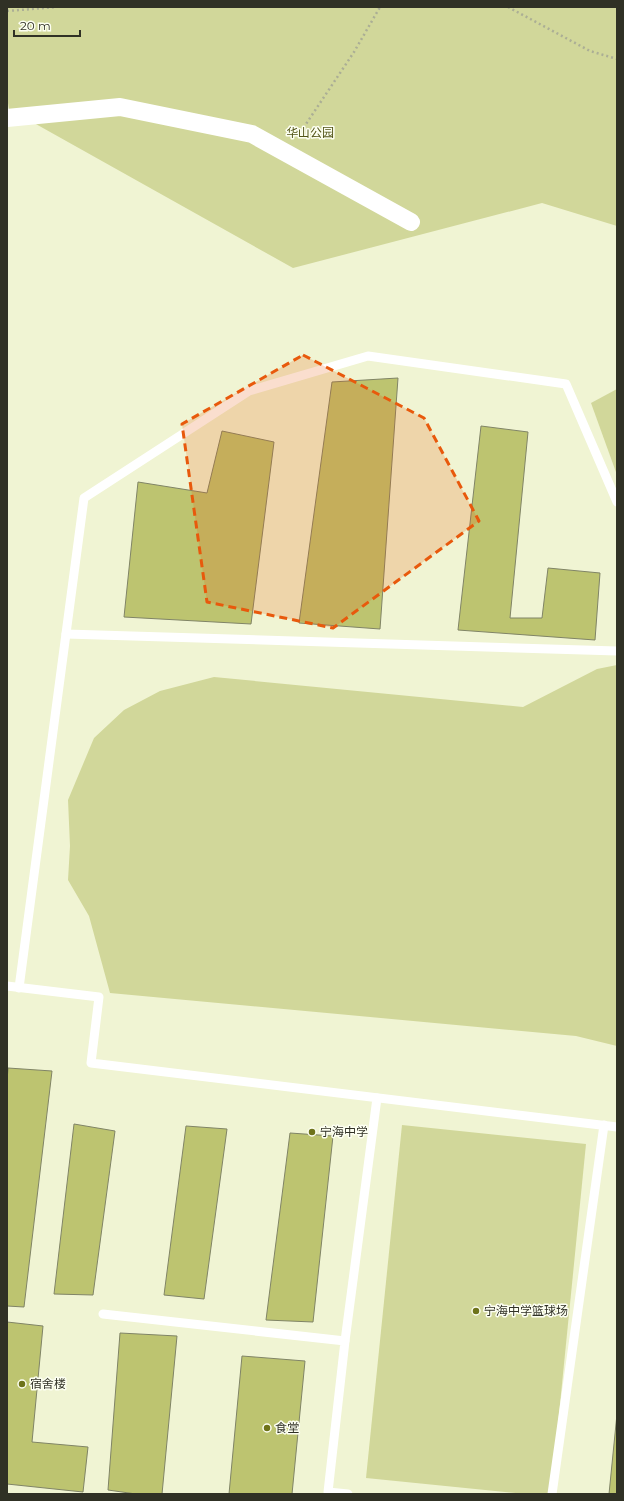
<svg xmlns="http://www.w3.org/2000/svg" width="624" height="1501" font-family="Montserrat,'Noto Sans SC',sans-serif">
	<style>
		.green { fill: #d1d79a }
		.building { fill: #bdc470; stroke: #808466 }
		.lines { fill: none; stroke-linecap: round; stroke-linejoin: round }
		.path { stroke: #abae95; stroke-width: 2.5; stroke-dasharray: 2 3; stroke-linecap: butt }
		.lane { stroke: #fff; stroke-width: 9 }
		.street { stroke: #fff; stroke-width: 18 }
		.marked { fill: #e8590c; fill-opacity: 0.2; stroke: #e8590c; stroke-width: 3; stroke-dasharray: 8 5; stroke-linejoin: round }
		.poi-dot { fill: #6e731a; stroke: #fdfff2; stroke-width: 1.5 }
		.labels { text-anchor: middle; stroke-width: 3; stroke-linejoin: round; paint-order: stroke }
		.park-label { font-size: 12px; fill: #515417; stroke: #fdfff2 }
		.poi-label { font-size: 12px; fill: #303125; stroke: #fdfff2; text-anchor: start }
	</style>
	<rect width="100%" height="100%" fill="#f0f4d3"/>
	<g class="green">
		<polygon points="7,7 617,7 617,226 542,203 293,268 9,109 7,97"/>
		<polygon points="617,389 617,475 591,403"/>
		<polygon points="617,665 617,1046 576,1036 110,993 89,916 68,880 70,846 68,800 94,738 124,710 160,691 214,677 523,707 597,669"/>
		<polygon points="402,1125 586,1144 551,1494 526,1494 366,1478"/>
	</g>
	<g class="building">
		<polygon points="398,378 380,629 299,623 332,382"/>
		<polygon points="481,426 528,432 510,618 542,618 548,568 600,573 595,640 458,630"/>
		<polygon points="222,431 274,442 251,624 124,617 138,482 207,493"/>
		<polygon points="8,1068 52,1071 24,1307 7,1306 7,1081"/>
		<polygon points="74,1124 115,1131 93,1295 54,1294"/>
		<polygon points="186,1126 227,1129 204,1299 164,1295"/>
		<polygon points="290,1133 333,1136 313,1322 266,1320"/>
		<polygon points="7,1322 43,1326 32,1442 88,1447 83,1492 7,1484"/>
		<polygon points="120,1333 177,1336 162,1494 136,1494 108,1490"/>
		<polygon points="242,1356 305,1361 292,1494 229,1494"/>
		<polygon points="617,1414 617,1494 609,1494"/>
	</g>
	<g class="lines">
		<g class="path">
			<polyline points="508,7 590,51 617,59"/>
			<polyline points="7,11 57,7"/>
			<polyline points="298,136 354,52 380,7"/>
		</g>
		<g class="lane">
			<polyline points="66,634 617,651"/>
			<polyline points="7,986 99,997 91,1063 617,1127"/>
			<polyline points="19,988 84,498 249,391 368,356 566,384 617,502"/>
			<polyline points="103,1314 345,1341 328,1492 348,1494"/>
			<polyline points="345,1341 377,1098"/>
			<polyline points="552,1494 604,1125"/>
		</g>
		<polyline class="street" points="7,118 120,107 252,134 411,222"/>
	</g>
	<path class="marked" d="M 303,355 L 424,418 L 479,521 L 333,628 L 207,602 L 182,424 Z"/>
	<g class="poi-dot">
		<circle cx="312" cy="1132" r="4"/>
		<circle cx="476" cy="1311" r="4"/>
		<circle cx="22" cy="1384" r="4"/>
		<circle cx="267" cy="1428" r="4"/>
	</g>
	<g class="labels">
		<g class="park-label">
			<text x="310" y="137">华山公园</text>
		</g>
		<g class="poi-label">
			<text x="320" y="1136">宁海中学</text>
			<text x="484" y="1315">宁海中学篮球场</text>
			<text x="30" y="1388">宿舍楼</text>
			<text x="275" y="1432">食堂</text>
		</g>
	</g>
	<rect width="624" height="1501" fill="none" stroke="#303125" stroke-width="16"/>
	<path d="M14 30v6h66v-6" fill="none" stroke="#303125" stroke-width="2"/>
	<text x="20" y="30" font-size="12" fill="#303125" stroke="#fdfff2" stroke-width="3" paint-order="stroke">20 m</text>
</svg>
